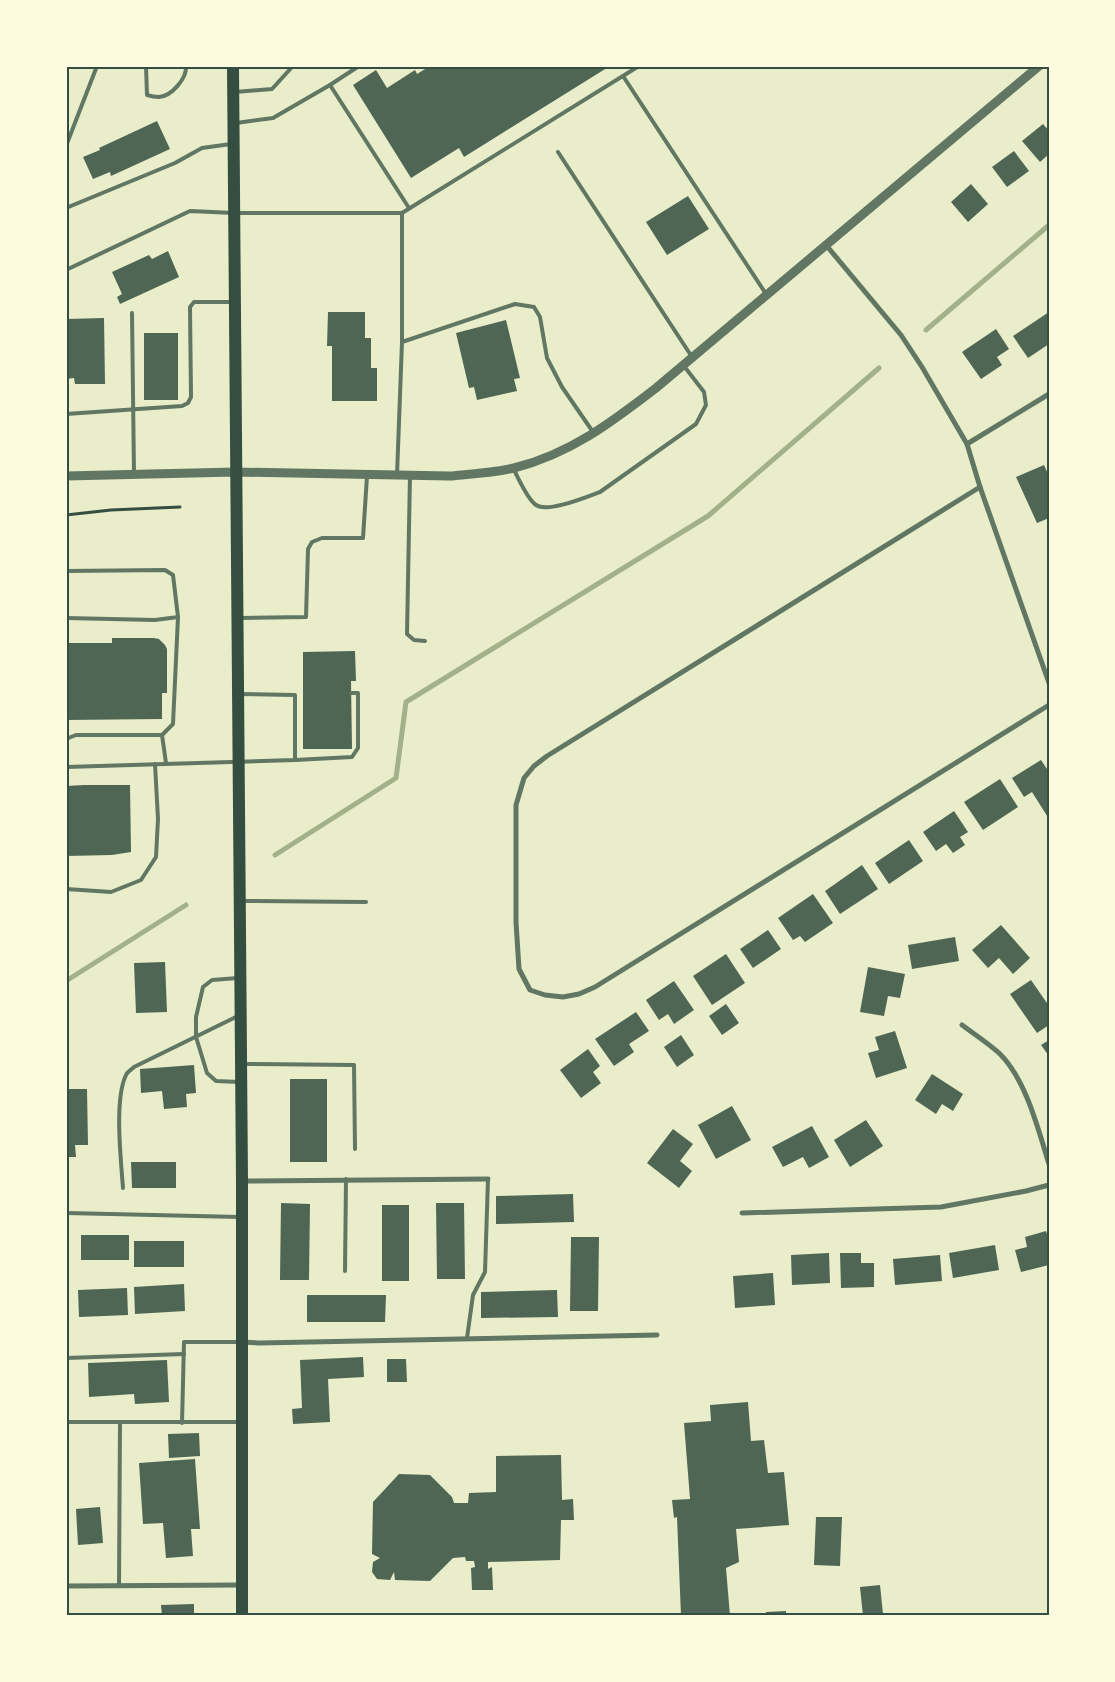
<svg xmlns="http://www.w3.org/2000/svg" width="1115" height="1682" font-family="Ubuntu,sans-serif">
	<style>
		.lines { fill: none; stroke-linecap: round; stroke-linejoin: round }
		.stream { stroke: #a3b18a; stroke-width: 5 }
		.building { fill: #4f6655 }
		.path { stroke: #344e41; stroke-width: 3 }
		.service { stroke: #617663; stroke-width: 4 }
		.minor { stroke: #617663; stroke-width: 5 }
		.tertiary { stroke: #617663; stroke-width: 9 }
		.primary { stroke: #344e41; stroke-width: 12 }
		.neatline { fill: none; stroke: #344e41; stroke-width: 2 }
	</style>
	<rect width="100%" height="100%" fill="#e9edc9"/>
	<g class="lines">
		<g class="stream">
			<polyline points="926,330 1049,225"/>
			<polyline points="275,855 396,778 406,702 708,516 879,368"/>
			<polyline points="66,981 186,905"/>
		</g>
	</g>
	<g class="building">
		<polygon points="430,66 610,66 464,157 459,148 411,178 353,85 376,70 387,88 415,70 417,74"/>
		<polygon points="157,121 170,149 111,176 110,172 93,179 83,157 100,150 99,148"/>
		<polygon points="1043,124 1049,131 1049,154 1040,162 1022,141"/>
		<polygon points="1014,151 1029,171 1007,187 992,167"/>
		<polygon points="971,184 988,204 968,222 951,202"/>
		<polygon points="688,196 709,229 667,255 646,222"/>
		<polygon points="168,251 179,277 120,304 117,297 122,294 112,272 149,255 152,259"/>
		<polygon points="328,312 365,312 365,338 371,338 371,368 377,368 377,401 332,401 332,346 327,346"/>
		<polygon points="1049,312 1049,344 1028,358 1013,336"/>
		<polygon points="104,318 105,384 75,384 74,378 66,379 66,319"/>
		<polygon points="506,320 520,378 514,379 517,391 477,400 474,387 469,388 456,333"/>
		<polygon points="996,329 1009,349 997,357 1002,365 981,379 962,352"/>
		<rect x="144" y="333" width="34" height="67"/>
		<polygon points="1044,465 1049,476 1049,518 1037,523 1016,477"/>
		<polygon points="112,638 154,638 159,639 165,645 167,649 167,693 162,693 162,719 66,720 66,643 112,643"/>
		<polygon points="355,651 356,681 351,681 352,749 303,749 303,652"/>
		<polygon points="1041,760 1049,772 1049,819 1032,792 1024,797 1012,778"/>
		<polygon points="1000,779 1018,807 983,830 964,802"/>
		<polygon points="84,785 130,785 131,852 112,855 66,856 66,786"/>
		<polygon points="954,811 968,832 960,837 965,845 953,853 946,844 936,851 923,832"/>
		<polygon points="909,840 923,861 889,884 875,863"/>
		<polygon points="862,865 878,889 840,914 825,891"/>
		<polygon points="813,894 833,923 805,942 800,936 793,940 778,918"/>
		<polygon points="1001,925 1030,958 1013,974 999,958 988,968 972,950"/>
		<polygon points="768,930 781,949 753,968 740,949"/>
		<polygon points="955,937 959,961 912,969 908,945"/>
		<polygon points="726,954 745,983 712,1005 693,976"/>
		<polygon points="165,962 167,1012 136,1013 134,963"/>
		<polygon points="868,967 905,974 900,998 888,996 884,1016 860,1012"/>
		<polygon points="1031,980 1049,1006 1049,1025 1037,1033 1010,994"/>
		<polygon points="674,981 694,1010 674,1024 668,1014 659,1020 646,1000"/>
		<polygon points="726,1004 739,1023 722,1035 709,1016"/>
		<polygon points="636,1012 649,1031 629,1044 634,1052 614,1066 595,1039"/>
		<polygon points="895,1031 907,1068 876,1078 868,1053 879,1050 875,1037"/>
		<polygon points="681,1035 694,1055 677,1067 664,1047"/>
		<polygon points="1049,1040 1049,1056 1041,1045"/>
		<polygon points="588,1049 600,1066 593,1072 601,1083 581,1098 560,1070"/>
		<polygon points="194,1065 196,1093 186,1094 187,1107 164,1109 162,1091 141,1093 140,1069"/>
		<polygon points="932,1074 963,1094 953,1111 942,1104 936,1114 915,1100"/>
		<rect x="290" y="1079" width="37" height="83"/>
		<polygon points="66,1089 87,1089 88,1145 75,1145 76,1157 66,1157"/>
		<polygon points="732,1106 751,1140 716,1159 698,1125"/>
		<polygon points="866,1120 883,1146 850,1167 834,1140"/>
		<polygon points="812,1126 829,1157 809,1168 803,1157 783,1167 772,1147"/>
		<polygon points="673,1129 693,1144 680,1161 692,1171 679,1188 647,1163"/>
		<polygon points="131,1162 176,1162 176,1188 132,1188"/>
		<polygon points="573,1194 574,1222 496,1224 496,1196"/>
		<polygon points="281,1203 310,1204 309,1280 280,1280"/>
		<polygon points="436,1203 464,1203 465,1279 437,1279"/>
		<rect x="382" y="1205" width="27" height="76"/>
		<polygon points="1046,1231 1049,1241 1049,1265 1021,1272 1015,1250 1027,1247 1025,1237"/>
		<rect x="81" y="1235" width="48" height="25"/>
		<polygon points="571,1237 599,1237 598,1311 570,1311"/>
		<rect x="134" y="1241" width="50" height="26"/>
		<polygon points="995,1245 999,1270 953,1278 949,1253"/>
		<polygon points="829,1253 830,1283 792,1285 791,1255"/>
		<polygon points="840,1253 861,1253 861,1263 874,1263 874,1287 841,1288"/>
		<polygon points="940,1255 942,1281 895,1285 893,1259"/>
		<polygon points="773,1273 775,1305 735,1308 733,1276"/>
		<polygon points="184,1284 185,1311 135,1314 134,1287"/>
		<polygon points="127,1288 128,1315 79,1317 78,1290"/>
		<polygon points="557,1290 558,1317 481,1318 481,1292"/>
		<polygon points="307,1295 386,1295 385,1322 307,1322"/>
		<polygon points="363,1357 364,1377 328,1379 330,1422 293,1424 292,1409 302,1408 300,1360"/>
		<polygon points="387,1359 406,1359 407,1382 387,1382"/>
		<polygon points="167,1360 169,1402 135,1404 134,1394 89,1397 88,1363"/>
		<polygon points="748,1402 751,1441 764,1440 768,1473 784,1472 789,1525 736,1529 739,1562 726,1568 730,1616 681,1616 677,1517 674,1518 672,1500 690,1499 684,1423 711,1421 710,1405"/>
		<polygon points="199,1433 200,1456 169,1458 168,1434"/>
		<polygon points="561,1455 562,1500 573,1499 574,1520 561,1520 560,1560 488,1562 488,1569 492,1567 493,1590 472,1590 471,1568 475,1567 474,1561 466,1561 465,1557 453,1558 430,1581 395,1580 394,1572 390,1580 377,1579 372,1572 373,1562 380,1558 372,1554 373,1502 399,1474 430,1475 452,1497 454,1503 468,1503 469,1493 496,1492 496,1456"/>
		<polygon points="195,1459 200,1529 191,1529 193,1556 166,1558 163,1523 143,1524 139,1463"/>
		<polygon points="100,1507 103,1543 78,1545 76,1509"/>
		<polygon points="816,1517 842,1517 840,1566 814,1565"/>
		<polygon points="880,1585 883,1614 863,1616 860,1587"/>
		<polygon points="194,1604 194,1616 162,1616 161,1605"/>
		<polygon points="786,1611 786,1616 766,1616 766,1612"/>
	</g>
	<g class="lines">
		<polyline class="path" points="66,515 111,510 180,507"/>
		<g class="service">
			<path d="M 146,66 L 147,95 C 150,96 156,97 159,97 C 172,96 187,78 186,66"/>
			<polyline points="623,76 766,294"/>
			<polyline points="330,85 359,66"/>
			<polyline points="235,92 272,89 293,66"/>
			<polyline points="236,123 273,118 330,85 409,208"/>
			<polyline points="66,146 97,66"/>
			<polyline points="558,152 692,357"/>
			<polyline points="66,208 175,163 202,148 231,144"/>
			<polyline points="66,270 190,211 234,213 402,213"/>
			<polyline points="132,313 134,475"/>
			<polyline points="402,342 402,213 639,66"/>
			<polyline points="66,414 182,406 188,403 191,397 190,307 194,302 232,302"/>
			<path d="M 513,468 C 518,477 527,499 536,505 C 548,513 586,497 600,492 L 696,424 L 706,405 L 704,392 L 684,366"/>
			<polyline points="397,475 402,342 515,304 534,307 540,317 547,358 562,387 593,432"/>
			<polyline points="410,475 407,634 414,640 425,641"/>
			<polyline points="66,571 165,570 173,575 178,617 155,620 66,618"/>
			<polyline points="241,618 306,617 308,549 312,542 322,538 363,538 367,476"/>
			<polyline points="162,735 166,763"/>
			<polyline points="66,739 76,735 162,735 173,724 178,617"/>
			<polyline points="295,760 352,757 358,748 358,693 351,693"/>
			<polyline points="66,767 295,760 295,695 239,694"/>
			<polyline points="66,889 111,892 141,880 156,857 158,819 155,764"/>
			<polyline points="242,901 366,902"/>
			<polyline points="238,978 212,980 203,987 196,1017 196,1037 207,1073 216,1081 239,1082"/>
			<polyline points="243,1064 354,1065 355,1149"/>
			<path d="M 123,1188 C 121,1160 114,1100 126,1075 C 127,1072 131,1070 134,1067 L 238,1016"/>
			<polyline points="66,1213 240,1217"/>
			<polyline points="345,1271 346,1179"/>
			<polyline points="467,1338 473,1295 485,1272 488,1179"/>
			<polyline points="66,1358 184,1354"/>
			<polyline points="66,1422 239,1422"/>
			<polyline points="182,1423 184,1342 239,1342"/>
			<polyline points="119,1586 120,1422"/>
		</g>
		<g class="minor">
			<polyline points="826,245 901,335 922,367 967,444 980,487 1049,683"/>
			<polyline points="967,444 1049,394"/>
			<polyline points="980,487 547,756 534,766 524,778 516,805 516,922 519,969 530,990 545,995 563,997 579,994 595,987 1049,705"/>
			<path d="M 962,1025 C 974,1034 988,1043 999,1053 C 1026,1079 1038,1129 1049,1164"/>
			<polyline points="243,1181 488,1179"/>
			<polyline points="742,1213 941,1207 1026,1191 1049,1185"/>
			<polyline points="242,1342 260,1343 657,1335"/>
			<polyline points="66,1586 241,1585"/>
		</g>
		<path class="tertiary" d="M 66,476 L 235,472 L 449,476 C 471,474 493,473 514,468 C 570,454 612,422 656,388 L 1039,66"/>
		<polyline class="primary" points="233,66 242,1181 242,1616"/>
	</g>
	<rect width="1115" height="1682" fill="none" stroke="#fefae0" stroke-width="135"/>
	<rect x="68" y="68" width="980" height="1546" class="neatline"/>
</svg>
